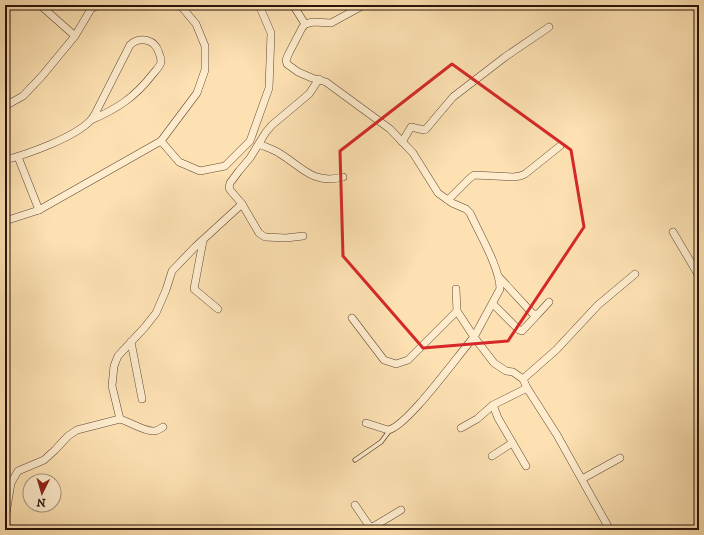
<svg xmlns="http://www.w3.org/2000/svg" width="704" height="535" font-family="'IM FELL DW Pica',serif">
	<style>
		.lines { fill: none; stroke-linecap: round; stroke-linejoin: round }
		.service-casing { stroke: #5e4633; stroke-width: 5 }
		.minor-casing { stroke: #5e4633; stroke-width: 8 }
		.service { stroke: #feeccd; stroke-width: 3.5 }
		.minor { stroke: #feeccd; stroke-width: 7 }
		.marked { fill: none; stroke: #d62828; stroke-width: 3; stroke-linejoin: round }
	</style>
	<rect width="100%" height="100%" fill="#fde1b2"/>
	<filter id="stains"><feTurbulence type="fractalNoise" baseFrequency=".005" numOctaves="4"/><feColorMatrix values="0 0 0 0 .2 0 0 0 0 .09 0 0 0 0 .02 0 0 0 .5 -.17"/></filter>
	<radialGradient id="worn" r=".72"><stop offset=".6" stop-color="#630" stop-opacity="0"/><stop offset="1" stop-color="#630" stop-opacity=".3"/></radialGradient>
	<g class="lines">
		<g class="service-casing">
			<polyline id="service" points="355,460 381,442 390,430"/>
		</g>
		<g class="minor-casing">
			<g id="minor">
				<polyline points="40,5 75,36"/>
				<polyline points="293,5 305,24"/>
				<path d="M 364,5 L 331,23 L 313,22 L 305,24 L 302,28 L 289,53 L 286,60 L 287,64 L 298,72 L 312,78 L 326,82 L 390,129 L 413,153 L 438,193 L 452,203 L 466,209 L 470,213 C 479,233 500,268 500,289 L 474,337 L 494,363 L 506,371 L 513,372 L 523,379 L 527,388 L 557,435 L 610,530"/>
				<polyline points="5,106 23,96 42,76 75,36 91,9 98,5"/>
				<polyline points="161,141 179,162 200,171 225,166 250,141 269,88 271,33 259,5"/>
				<polyline points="402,142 411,127 424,130 426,129 453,97 505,57 549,27"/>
				<path d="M 259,144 C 265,147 273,149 279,153 C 302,167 313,185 343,177"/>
				<polyline points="18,157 39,210"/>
				<path d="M 5,160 C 28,154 73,138 90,121 C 93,118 95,114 97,110 L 130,45 C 140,36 155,39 159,53 C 160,55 161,59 161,62 C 160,67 155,71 152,75 C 135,97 117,109 91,120"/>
				<polyline points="448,200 469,179 474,175 513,177 520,176 525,174 560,146"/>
				<polyline points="5,221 39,210 161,141 197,93 205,70 205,46 196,24 180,5"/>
				<polyline points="673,232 699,276"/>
				<polyline points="303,236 286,238 265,237 259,233 242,204 231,191 229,188 230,183 239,171 250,158 266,132 272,125 309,94 319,79"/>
				<polyline points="203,241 194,289 218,309"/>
				<polyline points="499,277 533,314 538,314 549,302"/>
				<polyline points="493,304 519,330 522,331 537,315"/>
				<polyline points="352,318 384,360 396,364 408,360 457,311"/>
				<polyline points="131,342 142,399"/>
				<polyline points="523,379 556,350 598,305 635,274"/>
				<polyline points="493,405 498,418 526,466"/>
				<path d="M 120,419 C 130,422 145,432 154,431 C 157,431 160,429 163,427"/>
				<path d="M 366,423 L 388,430 C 407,427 458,355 474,337 L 457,311 L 456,289"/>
				<polyline points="461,428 477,419 493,405 527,388"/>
				<polyline points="492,456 512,443"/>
				<polyline points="582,479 620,458"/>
				<polyline points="355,505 372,530"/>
				<polyline points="5,520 11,483 18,471 44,460 55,450 68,436 77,430 120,419 112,386 114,366 118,356 145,327 156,313 166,290 172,271 195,247 242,204"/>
				<polyline points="371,528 401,510"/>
			</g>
		</g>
		<use href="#service" class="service"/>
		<use href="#minor" class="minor"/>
	</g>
	<path class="marked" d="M 452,64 L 571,150 L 584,227 L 508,341 L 423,348 L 343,256 L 340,151 Z"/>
	<rect width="704" height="535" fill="none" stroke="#fde1b2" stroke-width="20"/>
	<rect x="6" y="6" width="692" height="523" fill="none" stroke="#291309" stroke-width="2"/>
	<rect x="10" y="10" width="684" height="515" fill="none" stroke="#291309"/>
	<g transform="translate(42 493) rotate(185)"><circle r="19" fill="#feeccd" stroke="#a9957f"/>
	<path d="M0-3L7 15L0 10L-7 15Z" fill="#8f2418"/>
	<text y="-6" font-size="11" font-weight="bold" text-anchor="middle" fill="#291309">N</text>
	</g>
	<rect width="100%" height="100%" filter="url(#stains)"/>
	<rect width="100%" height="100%" fill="url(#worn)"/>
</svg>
